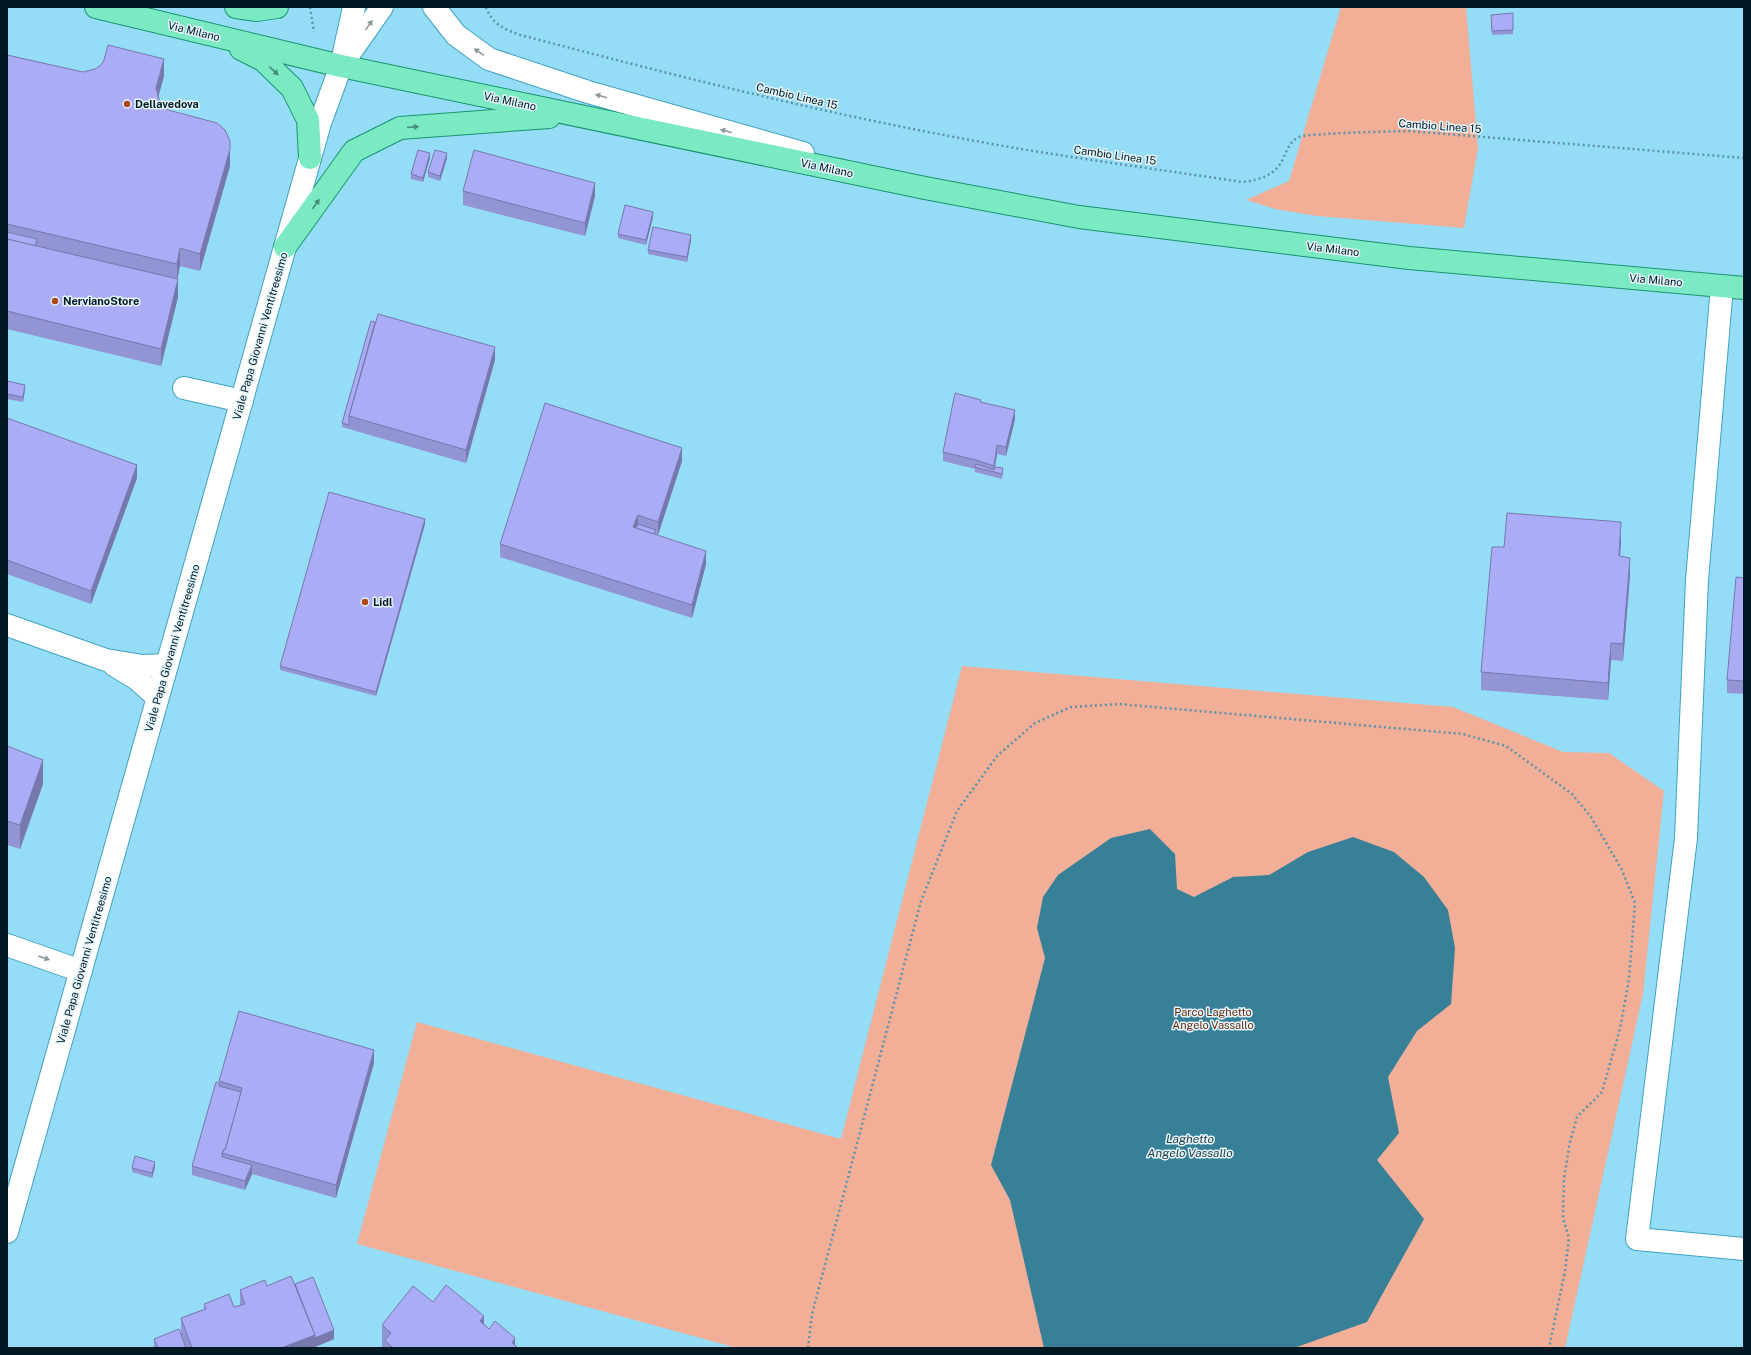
<svg xmlns="http://www.w3.org/2000/svg" width="1751" height="1355" font-family="'Public Sans',sans-serif">
	<style>
		.green { fill: #f0af96 }
		.water { fill: #388097 }
		.lines { fill: none; stroke-linecap: round; stroke-linejoin: round }
		.minor-casing { stroke: #41a2c0; stroke-width: 24 }
		.major-casing { stroke: #17966f; stroke-width: 24 }
		.path { stroke: #5d93a7; stroke-width: 2.5; stroke-dasharray: 2 3; stroke-linecap: butt }
		.minor { stroke: #fff; stroke-width: 22 }
		.major { stroke: #7be9c2; stroke-width: 22 }
		.wall { fill: #9294d4 }
		.shaded-wall { fill: #7778ac }
		.building { fill: #aaacf6; stroke: #7778ac }
		.oneway { fill: #8c989c }
		.oneway2 { fill: #448b7a }
		.poi-dot { fill: #ac4718; stroke: #e4f5fc; stroke-width: 1.5 }
		.labels { text-anchor: middle; stroke-width: 3; stroke-linejoin: round; paint-order: stroke }
		.street-label { font-size: 11px; fill: #001922; stroke: #e4f5fc }
		.poi-label { font-size: 11px; font-weight: bold; fill: #001922; stroke: #e4f5fc; text-anchor: start }
		.park-label { font-size: 11px; fill: #682a0e; stroke: #e4f5fc }
		.water-label { font-size: 12px; font-style: italic; fill: #243c44; stroke: #e4f5fc }
	</style>
	<rect width="100%" height="100%" fill="#95ddf7"/>
	<g class="green">
		<polygon points="1341,7 1466,7 1478,148 1464,228 1317,216 1275,209 1246,200 1289,181"/>
		<polygon points="962,666 1453,707 1563,752 1609,753 1664,791 1643,994 1565,1348 737,1348 357,1244 417,1022 841,1139"/>
	</g>
	<polygon class="water" points="1150,829 1175,854 1177,889 1194,897 1233,877 1269,875 1308,852 1353,837 1394,852 1424,877 1448,910 1455,948 1451,1004 1417,1031 1388,1077 1399,1133 1377,1160 1424,1219 1367,1322 1294,1348 1044,1348 1010,1200 991,1165 1045,958 1037,928 1043,897 1058,875 1111,838"/>
	<g class="lines">
		<g class="minor-casing">
			<g id="minor">
				<polyline points="434,7 456,35 489,59 588,92 803,153"/>
				<polyline points="347,57 382,7"/>
				<polyline points="1722,286 1697,580 1686,838 1637,1239 1744,1249"/>
				<polyline points="184,388 242,401"/>
				<polyline points="7,625 106,660 143,666 167,665"/>
				<polyline points="114,665 137,679 157,697"/>
				<polyline points="7,945 81,971"/>
				<polyline points="7,1232 320,123 341,66 354,7"/>
			</g>
		</g>
		<g class="major-casing">
			<g id="major">
				<polyline points="96,7 341,66 925,188 1079,217 1409,258 1744,288"/>
				<polyline points="236,7 257,10 277,7"/>
				<polyline points="241,49 263,60 292,88 308,120 310,158"/>
				<polyline points="285,247 354,151 400,128 549,117"/>
			</g>
		</g>
		<g class="path">
			<polyline points="310,7 314,32"/>
			<path d="M 486,7 C 492,24 504,29 520,35 C 662,72 805,109 949,136 C 1046,155 1144,167 1242,182 C 1259,180 1275,176 1283,159 C 1287,151 1289,142 1299,137 C 1307,134 1318,135 1326,134 C 1354,132 1382,132 1409,131 L 1744,158"/>
			<polyline points="808,1348 812,1314 921,901 957,811 997,756 1035,723 1071,707 1119,704 1463,734 1506,746 1572,794 1591,817 1622,870 1635,903 1629,979 1620,1029 1602,1092 1577,1117 1570,1142 1564,1178 1563,1218 1569,1238 1565,1271 1549,1348"/>
		</g>
		<use href="#minor" class="minor"/>
		<use href="#major" class="major"/>
	</g>
	<g class="wall">
		<polygon points="1513,13 1513,34 1492,35 1491,20"/>
		<polygon points="7,55 83,72 164,76 158,97 160,103 165,109 230,166 200,271 180,266 177,279 178,297 161,366 7,329"/>
		<polygon points="430,158 423,182 411,179 411,174"/>
		<polygon points="447,158 440,181 428,177 428,172"/>
		<polygon points="463,191 595,196 585,236 463,205"/>
		<polygon points="653,217 646,245 618,238 618,234"/>
		<polygon points="691,240 687,262 648,254 648,250"/>
		<polygon points="371,321 495,360 466,463 342,427 342,423"/>
		<polygon points="7,381 25,389 23,402 7,399"/>
		<polygon points="981,402 1015,419 1006,456 997,454 995,467 1003,473 1002,479 975,472 975,469 943,461 943,452"/>
		<polygon points="7,418 137,478 91,604 7,574"/>
		<polygon points="682,461 658,535 655,535 706,564 692,618 500,557 500,544"/>
		<polygon points="425,524 376,696 280,670 280,666"/>
		<polygon points="1621,540 1620,556 1630,575 1623,661 1611,660 1608,700 1481,690 1481,672 1504,547"/>
		<polygon points="1744,578 1744,694 1727,693 1727,680"/>
		<polygon points="7,746 43,784 20,849 7,845"/>
		<polygon points="374,1063 336,1198 252,1174 245,1190 192,1175 192,1166 219,1083 219,1081"/>
		<polygon points="155,1167 152,1178 132,1172 132,1168"/>
		<polygon points="295,1284 334,1339 315,1347 315,1348 154,1348 154,1339 181,1334 181,1318 204,1309 204,1304 234,1307 240,1305 240,1290 267,1286"/>
		<polygon points="433,1302 484,1324 489,1329 518,1348 382,1348 382,1325"/>
	</g>
	<g class="shaded-wall">
		<polygon points="164,59 164,76 156,105 156,88"/>
		<polygon points="230,149 230,166 200,271 200,254"/>
		<polygon points="430,153 430,158 423,182 423,178"/>
		<polygon points="447,153 447,158 440,181 440,176"/>
		<polygon points="595,183 595,196 585,236 585,223"/>
		<polygon points="653,212 653,217 646,245 646,240"/>
		<polygon points="691,235 691,240 687,262 687,257"/>
		<polygon points="180,248 180,266 177,282 177,264"/>
		<polygon points="178,279 178,297 161,366 161,349"/>
		<polygon points="495,347 495,360 466,463 466,450"/>
		<polygon points="25,385 25,389 23,402 23,397"/>
		<polygon points="1015,410 1015,419 1006,456 1006,447"/>
		<polygon points="997,445 997,454 994,472 994,466"/>
		<polygon points="682,448 682,461 658,535 658,522"/>
		<polygon points="137,465 137,478 91,604 91,591"/>
		<polygon points="638,515 638,529 633,527"/>
		<polygon points="425,519 425,524 376,696 376,692"/>
		<polygon points="1621,522 1621,540 1619,574 1619,556"/>
		<polygon points="706,551 706,564 692,618 692,605"/>
		<polygon points="1630,558 1630,575 1623,661 1623,644"/>
		<polygon points="1611,643 1611,660 1608,700 1608,683"/>
		<polygon points="43,760 43,784 20,849 20,825"/>
		<polygon points="374,1050 374,1063 336,1198 336,1185"/>
		<polygon points="155,1162 155,1167 152,1178 152,1173"/>
		<polygon points="252,1165 252,1174 245,1190 245,1181"/>
		<polygon points="484,1316 484,1340 480,1321"/>
		<polygon points="334,1330 334,1339 315,1347 315,1348 281,1348 315,1335"/>
		<polygon points="515,1338 515,1348 512,1343"/>
	</g>
	<g class="building">
		<polygon points="1513,13 1513,30 1492,31 1491,15"/>
		<polygon points="108,45 164,59 156,88 160,103 165,109 172,111 217,123 225,130 230,141 230,149 200,254 180,248 177,264 7,224 7,55 83,72 95,69 101,65 104,60"/>
		<polygon points="418,150 430,153 423,178 411,174"/>
		<polygon points="435,150 447,153 440,176 428,172"/>
		<polygon points="474,150 595,183 585,223 463,191"/>
		<polygon points="625,205 653,212 646,240 618,234"/>
		<polygon points="653,227 691,235 687,257 648,250"/>
		<polygon points="7,232 37,239 35,246 7,239"/>
		<polygon points="7,239 178,279 161,349 7,311"/>
		<polygon points="378,314 495,347 466,450 349,416"/>
		<polygon points="371,321 375,322 349,416 349,425 342,423"/>
		<polygon points="7,381 25,385 23,397 7,394"/>
		<polygon points="955,393 981,400 980,402 1015,410 1006,447 997,445 994,466 976,460 943,452"/>
		<polygon points="545,403 682,448 658,522 638,515 633,527 706,551 692,605 500,544"/>
		<polygon points="7,418 137,465 91,591 7,560"/>
		<polygon points="976,464 994,470 995,467 1003,468 1002,474 975,467"/>
		<polygon points="329,492 425,519 376,692 280,666"/>
		<polygon points="1507,513 1621,522 1619,556 1630,558 1623,644 1611,643 1608,683 1481,672 1492,547 1504,547"/>
		<polygon points="638,524 656,530 654,534 636,528"/>
		<polygon points="1736,577 1744,578 1744,681 1727,680"/>
		<polygon points="7,746 43,760 20,825 7,821"/>
		<polygon points="239,1011 374,1050 336,1185 222,1153 224,1149 225,1150 242,1088 219,1081"/>
		<polygon points="216,1082 219,1083 219,1086 241,1092 225,1150 224,1149 222,1153 222,1157 252,1165 245,1181 192,1166"/>
		<polygon points="135,1156 155,1162 152,1173 132,1168"/>
		<polygon points="291,1276 315,1335 281,1348 192,1348 181,1318 206,1309 204,1304 229,1294 234,1307 245,1304 240,1290 265,1280 267,1286"/>
		<polygon points="313,1277 334,1330 315,1338 315,1335 295,1284"/>
		<polygon points="446,1285 484,1316 480,1321 489,1329 495,1321 515,1338 512,1343 518,1348 393,1348 385,1340 391,1333 382,1325 413,1286 433,1302"/>
		<polygon points="179,1329 186,1348 158,1348 154,1339"/>
	</g>
	<defs><path id="oneway-solid" d="M-6-.8H1V-3.2L6.5 0L1 3.2V.8H-6Z"/></defs>
	<g class="oneway">
		<use href="#oneway-solid" transform="translate(369 25) rotate(-55)"/>
		<use href="#oneway-solid" transform="translate(479 52) rotate(-145)"/>
		<use href="#oneway-solid" transform="translate(601 96) rotate(-164)"/>
		<use href="#oneway-solid" transform="translate(726 131) rotate(-164)"/>
		<use href="#oneway-solid" transform="translate(44 958) rotate(19)"/>
	</g>
	<g class="oneway2">
		<use href="#oneway-solid" transform="translate(274 71) rotate(43)"/>
		<use href="#oneway-solid" transform="translate(413 127) rotate(-5)"/>
		<use href="#oneway-solid" transform="translate(316 204) rotate(-54)"/>
	</g>
	<g class="poi-dot">
		<circle cx="127" cy="104" r="4"/>
		<circle cx="55" cy="301" r="4"/>
		<circle cx="365" cy="602" r="4"/>
	</g>
	<g class="labels">
		<g class="street-label">
			<text transform="translate(194 31) rotate(14)" y="4">Via Milano</text>
			<text transform="translate(797 96) rotate(13)" y="4">Cambio Linea 15</text>
			<text transform="translate(510 101) rotate(12)" y="4">Via Milano</text>
			<text transform="translate(1440 126) rotate(4)" y="4">Cambio Linea 15</text>
			<text transform="translate(1115 155) rotate(8)" y="4">Cambio Linea 15</text>
			<text transform="translate(827 168) rotate(12)" y="4">Via Milano</text>
			<text transform="translate(1333 249) rotate(7)" y="4">Via Milano</text>
			<text transform="translate(1656 280) rotate(5)" y="4">Via Milano</text>
			<text transform="translate(260 336) rotate(-74)" y="4">Viale Papa Giovanni Ventitreesimo</text>
			<text transform="translate(172 648) rotate(-74)" y="4">Viale Papa Giovanni Ventitreesimo</text>
			<text transform="translate(84 960) rotate(-74)" y="4">Viale Papa Giovanni Ventitreesimo</text>
		</g>
		<g class="poi-label">
			<text x="135" y="108">Dellavedova</text>
			<text x="63" y="305">NervianoStore</text>
			<text x="373" y="606">Lidl</text>
		</g>
		<g class="park-label">
			<text x="1213" y="1016">Parco Laghetto<tspan x="1213" dy="13">Angelo Vassallo</tspan></text>
		</g>
		<g class="water-label">
			<text x="1190" y="1143">Laghetto<tspan x="1190" dy="14">Angelo Vassallo</tspan></text>
		</g>
	</g>
	<rect width="1751" height="1355" fill="none" stroke="#001922" stroke-width="16"/>
</svg>
